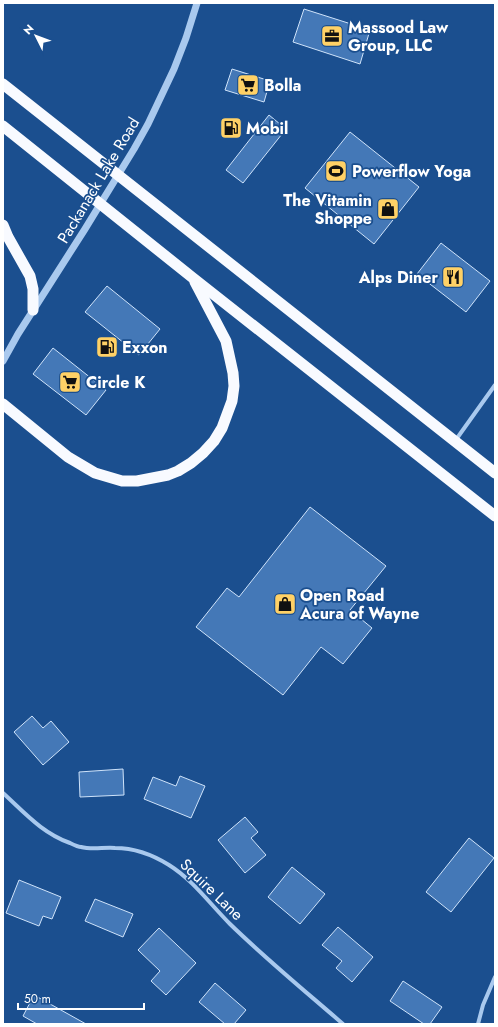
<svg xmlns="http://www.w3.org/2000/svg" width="498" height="1027" font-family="Jost,sans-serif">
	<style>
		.building { fill: #4478b7; stroke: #cfe3fa }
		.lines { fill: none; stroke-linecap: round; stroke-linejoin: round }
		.minor { stroke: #a9c9ee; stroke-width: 4 }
		.tertiary { stroke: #a9c9ee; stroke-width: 7 }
		.trunk { stroke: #f8faff; stroke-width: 11 }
		.labels { text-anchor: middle; stroke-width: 3.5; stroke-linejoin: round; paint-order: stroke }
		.poi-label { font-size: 16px; font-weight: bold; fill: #fff; stroke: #1b4f8f; text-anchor: start }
		.street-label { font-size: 16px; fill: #fff; stroke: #1b4f8f }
	</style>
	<rect width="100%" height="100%" fill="#1b4f8f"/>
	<g class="building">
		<polygon points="304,9 370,30 360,64 293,42"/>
		<polygon points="232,69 270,81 264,102 225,90"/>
		<polygon points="269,115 286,129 243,183 226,170"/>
		<polygon points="350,132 419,187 374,244 305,188"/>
		<polygon points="441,243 490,281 466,312 417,274"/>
		<polygon points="107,286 160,329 139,355 85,312"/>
		<polygon points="53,348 106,390 86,415 33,374"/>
		<polygon points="310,507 386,566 350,610 372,628 343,664 321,647 283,695 196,627 227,588 239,597"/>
		<polygon points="32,716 43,728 51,721 69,742 43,765 14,732"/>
		<polygon points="123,769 124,795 80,797 79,772"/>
		<polygon points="180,776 205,786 191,818 144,799 153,777 176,786"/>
		<polygon points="245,817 258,832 251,838 266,855 245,873 218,840"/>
		<polygon points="469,838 494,858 451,912 426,892"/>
		<polygon points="292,867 325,894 300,924 268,897"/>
		<polygon points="19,880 61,897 52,919 43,916 39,926 6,913"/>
		<polygon points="95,899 133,914 123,937 85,921"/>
		<polygon points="338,927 373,957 352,982 336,968 342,961 322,945"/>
		<polygon points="159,928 196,963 166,995 151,981 160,971 138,950"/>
		<polygon points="403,981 442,1007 430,1024 424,1024 390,1001"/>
		<polygon points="215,983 246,1010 234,1024 225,1024 199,1002"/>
		<polygon points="34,995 86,1024 37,1024 23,1016"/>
	</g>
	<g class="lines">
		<g class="minor">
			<polyline points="455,441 495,385"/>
			<path d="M 3,793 C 25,813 42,833 70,843 C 74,845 78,847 81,847 C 92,850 104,847 115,848 C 134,848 153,855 169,865 C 193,880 210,904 230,924 C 266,959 305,991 343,1024"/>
			<polyline points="478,1024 483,1005 495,977"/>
		</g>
		<polyline class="tertiary" points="3,361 18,334 85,229 134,149 148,124 174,69 186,38 197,3"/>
		<g class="trunk">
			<polyline points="3,84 495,473"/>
			<polyline points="3,126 193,278 495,516"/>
			<polyline points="3,225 8,237 30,276 33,289 33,310"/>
			<polyline points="3,404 68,457 95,473 122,481 137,481 168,475 178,471 191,463 203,453 214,441 222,428 232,401 234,386 233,373 226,341 195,282"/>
		</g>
	</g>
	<defs>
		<g id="office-square" transform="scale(1.15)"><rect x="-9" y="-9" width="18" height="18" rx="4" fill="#ffd166" stroke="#1b4f8f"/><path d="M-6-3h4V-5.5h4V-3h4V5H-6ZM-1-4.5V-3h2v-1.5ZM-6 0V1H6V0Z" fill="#111"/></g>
		<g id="supermarket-square" transform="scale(1.15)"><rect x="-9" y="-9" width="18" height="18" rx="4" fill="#ffd166" stroke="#1b4f8f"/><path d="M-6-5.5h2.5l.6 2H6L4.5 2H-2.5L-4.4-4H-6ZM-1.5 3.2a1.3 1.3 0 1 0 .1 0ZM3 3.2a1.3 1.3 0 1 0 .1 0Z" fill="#111"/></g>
		<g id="fuel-square" transform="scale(1.15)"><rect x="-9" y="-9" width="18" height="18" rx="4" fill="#ffd166" stroke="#1b4f8f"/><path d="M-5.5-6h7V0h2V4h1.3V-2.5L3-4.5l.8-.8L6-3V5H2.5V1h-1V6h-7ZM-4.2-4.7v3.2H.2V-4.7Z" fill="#111"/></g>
		<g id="stadium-square" transform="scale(1.15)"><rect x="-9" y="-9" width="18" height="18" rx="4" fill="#ffd166" stroke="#1b4f8f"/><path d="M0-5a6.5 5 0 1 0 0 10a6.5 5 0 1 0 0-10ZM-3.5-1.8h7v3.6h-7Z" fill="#111"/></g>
		<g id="shop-square" transform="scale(1.15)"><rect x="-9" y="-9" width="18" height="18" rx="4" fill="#ffd166" stroke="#1b4f8f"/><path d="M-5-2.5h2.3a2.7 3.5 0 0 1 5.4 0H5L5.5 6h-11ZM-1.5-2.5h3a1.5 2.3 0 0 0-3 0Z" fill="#111"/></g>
		<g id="restaurant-square" transform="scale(1.15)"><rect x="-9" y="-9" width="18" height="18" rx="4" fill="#ffd166" stroke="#1b4f8f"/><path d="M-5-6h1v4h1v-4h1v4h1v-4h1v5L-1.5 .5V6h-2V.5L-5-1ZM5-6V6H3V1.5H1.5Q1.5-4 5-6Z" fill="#111"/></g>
	</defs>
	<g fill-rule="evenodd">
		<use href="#office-square" x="332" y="36"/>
		<use href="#supermarket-square" x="248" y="85"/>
		<use href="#fuel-square" x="231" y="128"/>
		<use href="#stadium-square" x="336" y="171"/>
		<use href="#shop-square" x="388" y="209"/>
		<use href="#restaurant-square" x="453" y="277"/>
		<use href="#fuel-square" x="107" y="347"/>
		<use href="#supermarket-square" x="70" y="382"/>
		<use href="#shop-square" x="285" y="604"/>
	</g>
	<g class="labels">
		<g class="poi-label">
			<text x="348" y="33">Massood Law<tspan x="348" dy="18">Group, LLC</tspan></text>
			<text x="264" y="91">Bolla</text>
			<text x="246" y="134">Mobil</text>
			<text x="352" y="177">Powerflow Yoga</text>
			<text x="372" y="206" text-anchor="end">The Vitamin<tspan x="372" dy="18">Shoppe</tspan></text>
			<text x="438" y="283" text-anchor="end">Alps Diner</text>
			<text x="122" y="353">Exxon</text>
			<text x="86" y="388">Circle K</text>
			<text x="300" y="601">Open Road<tspan x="300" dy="18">Acura of Wayne</tspan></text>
		</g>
		<g class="street-label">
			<text transform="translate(98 180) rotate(-59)" y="6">Packanack Lake Road</text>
			<text transform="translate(212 889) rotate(44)" y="6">Squire Lane</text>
		</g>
	</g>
	<rect width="498" height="1027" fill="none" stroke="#ffffff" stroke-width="8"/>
	<g transform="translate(36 36) rotate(312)" stroke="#1b4f8f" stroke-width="3" paint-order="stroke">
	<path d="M0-3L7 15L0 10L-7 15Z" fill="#ffffff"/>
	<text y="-6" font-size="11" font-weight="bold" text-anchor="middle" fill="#ffffff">N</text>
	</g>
	<path d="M18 1003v6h126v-6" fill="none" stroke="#ffffff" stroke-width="2"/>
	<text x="24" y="1003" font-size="12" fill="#ffffff" stroke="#1b4f8f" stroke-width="3" paint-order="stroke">50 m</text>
</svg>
